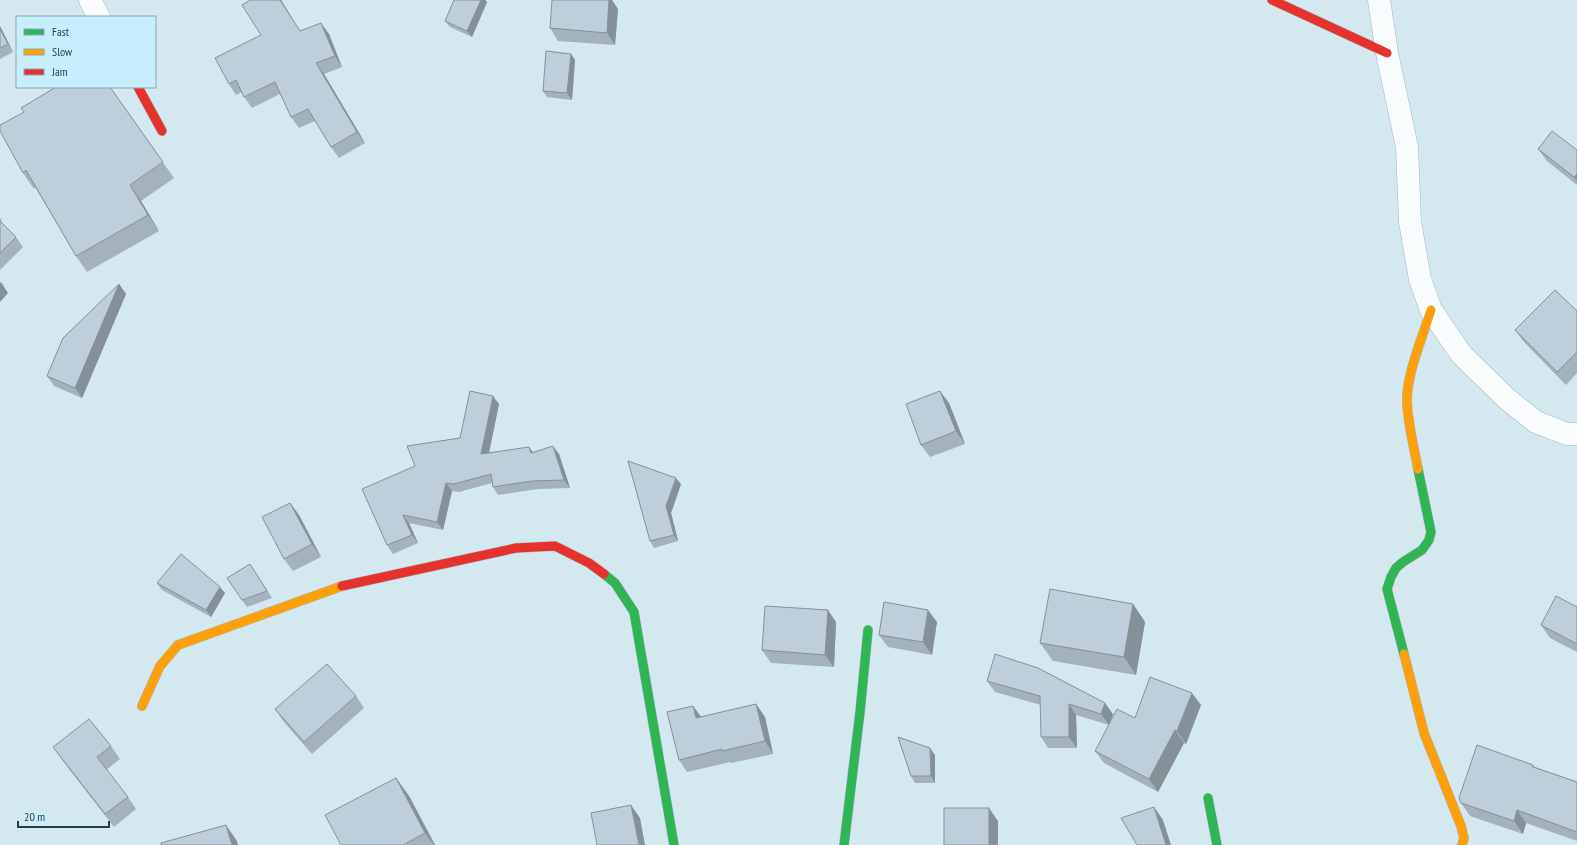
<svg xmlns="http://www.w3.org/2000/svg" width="1577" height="845" font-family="'PT Sans Narrow',sans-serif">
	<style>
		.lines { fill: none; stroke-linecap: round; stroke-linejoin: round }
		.street-casing { stroke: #a3b8c0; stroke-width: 23 }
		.fast-casing { stroke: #a3b8c0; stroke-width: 10 }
		.slow-casing { stroke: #a3b8c0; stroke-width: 10 }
		.jam-casing { stroke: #a3b8c0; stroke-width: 10 }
		.street { stroke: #f9fcfd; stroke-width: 22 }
		.fast { stroke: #30b455; stroke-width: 9 }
		.slow { stroke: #ff9f0a; stroke-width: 9 }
		.jam { stroke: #e5322d; stroke-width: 9 }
		.wall { fill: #a3b2bc }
		.shaded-wall { fill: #859199 }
		.building { fill: #becfdb; stroke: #859199 }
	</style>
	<rect width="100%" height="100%" fill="#d4e8f0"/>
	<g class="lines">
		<g class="street-casing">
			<g id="street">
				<polyline points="90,0 99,17"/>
				<polyline points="1379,0 1387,53 1407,147 1410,222 1420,279 1431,310 1461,354 1507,399 1536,422 1567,434 1577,434"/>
			</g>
		</g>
		<g class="fast-casing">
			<g id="fast">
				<polyline points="604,574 615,583 634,612 674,845"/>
				<polyline points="1404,654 1387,589 1391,577 1396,568 1403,562 1422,550 1429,540 1431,532 1418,469"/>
				<polyline points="1208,798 1217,845"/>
				<polyline points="844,845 860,712 868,630"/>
			</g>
		</g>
		<g class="slow-casing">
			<g id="slow">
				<path d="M 1418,469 C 1414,447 1408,425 1407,402 C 1406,375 1423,336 1431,310"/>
				<polyline points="1404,654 1424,733 1461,826 1464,838 1462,845"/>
				<polyline points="142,706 160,666 178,645 342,586"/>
			</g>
		</g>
		<g class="jam-casing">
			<g id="jam">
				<polyline points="1272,0 1387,53"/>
				<polyline points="138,87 162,131"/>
				<polyline points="342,586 516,548 555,546 589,563 604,574"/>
			</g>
		</g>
		<use href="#street" class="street"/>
		<use href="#fast" class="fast"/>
		<use href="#slow" class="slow"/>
		<use href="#jam" class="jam"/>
	</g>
	<g class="wall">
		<polygon points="250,0 281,0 300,31 329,34 342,67 324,74 365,143 339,158 331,147 315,121 299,128 291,117 280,94 252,108 244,97 242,92 236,95 229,84 261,35"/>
		<polygon points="454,0 485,0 487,2 472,37 450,27 445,21"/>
		<polygon points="618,9 615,45 558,41 550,28"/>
		<polygon points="0,26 13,52 0,59"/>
		<polygon points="571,54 575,60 572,100 547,97 543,91"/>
		<polygon points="110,87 174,178 141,201 159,231 87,272 76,256 35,187 34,189 23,173"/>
		<polygon points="1538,149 1577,150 1577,185 1547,161"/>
		<polygon points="0,218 2,220 0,222 16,237 23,247 0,270"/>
		<polygon points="119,284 126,294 82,398 54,386 47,376"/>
		<polygon points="1577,311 1577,373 1566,385 1524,342 1515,330"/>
		<polygon points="949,403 965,444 930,457 921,445"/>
		<polygon points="499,404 489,453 533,452 559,454 570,488 538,489 498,495 493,487 492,483 459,492 452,491 443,530 409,523 418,543 393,554 387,545 415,466 460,438"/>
		<polygon points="681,484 671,513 678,541 654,548 650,541"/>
		<polygon points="290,503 299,515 321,557 293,571 284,559"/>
		<polygon points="254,570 272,598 247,607 242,600"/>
		<polygon points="157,583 225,593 211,617 162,590"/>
		<polygon points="1133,604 1145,622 1136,675 1053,661 1040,643"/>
		<polygon points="1577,607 1577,652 1550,638 1541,625"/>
		<polygon points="836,622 834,667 771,663 762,650"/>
		<polygon points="937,622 932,655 888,647 879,635"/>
		<polygon points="987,681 1113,714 1109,725 1076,715 1077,748 1048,748 1041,737 1041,705 995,692"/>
		<polygon points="356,696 364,708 312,754 284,722 275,709"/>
		<polygon points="756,704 765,717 773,754 731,763 730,762 687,772 679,760 701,717"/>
		<polygon points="1201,705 1186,744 1184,743 1158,792 1104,763 1095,751 1135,718"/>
		<polygon points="111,746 120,759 106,770 128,797 136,809 114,827 62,760 53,747"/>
		<polygon points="935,755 935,783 915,783 911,776"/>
		<polygon points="1533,765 1535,767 1577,782 1577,841 1526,823 1523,834 1470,816 1461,803"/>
		<polygon points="396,778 409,796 435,845 341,845"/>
	</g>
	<g class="shaded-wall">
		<polygon points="280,0 281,0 307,43 300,31"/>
		<polygon points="481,0 485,0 487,2 472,37 467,31"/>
		<polygon points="609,0 612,0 618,9 615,45 607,33"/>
		<polygon points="321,23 329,34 342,67 335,56"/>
		<polygon points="0,26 13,52 8,44 0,29"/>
		<polygon points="571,54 575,60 572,100 567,93"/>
		<polygon points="316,63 324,74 365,143 357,132"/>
		<polygon points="1577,174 1577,181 1574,177"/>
		<polygon points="130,185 141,201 159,231 148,215"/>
		<polygon points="1,282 8,293 0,302 0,283"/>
		<polygon points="119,284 126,294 82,398 75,388"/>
		<polygon points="940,391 949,403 965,444 956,431"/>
		<polygon points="493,396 499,404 487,462 481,454"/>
		<polygon points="553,446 559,454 570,488 564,480"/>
		<polygon points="529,447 535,455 531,453"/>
		<polygon points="676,478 681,484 671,513 678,541 674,535 666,506"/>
		<polygon points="446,483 452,491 443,530 437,522"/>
		<polygon points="290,503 299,515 321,557 312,544"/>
		<polygon points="403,515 409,523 418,543 412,535"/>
		<polygon points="220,587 225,593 211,617 206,610"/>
		<polygon points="1133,604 1145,622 1136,675 1124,657"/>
		<polygon points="828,610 836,622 834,667 825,655"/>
		<polygon points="928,610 937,622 932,655 923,642"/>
		<polygon points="1192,693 1201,705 1186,744 1177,731"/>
		<polygon points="1105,703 1113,714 1109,725 1101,714"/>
		<polygon points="756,704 765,717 773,754 765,741"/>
		<polygon points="1069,704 1076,715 1077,748 1069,737"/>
		<polygon points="693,706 702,718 696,718"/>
		<polygon points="1175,730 1184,743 1158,792 1149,779"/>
		<polygon points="930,748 935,755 935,783 931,776"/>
		<polygon points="396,778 409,796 435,845 434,845 425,833"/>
		<polygon points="631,805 640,818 645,845 639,845"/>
		<polygon points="1154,807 1163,820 1171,845 1166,845"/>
		<polygon points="989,808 998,821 998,845 989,845"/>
		<polygon points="1517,810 1526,823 1523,834 1514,821"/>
		<polygon points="226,825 237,841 238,845 232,845"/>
	</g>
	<g class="building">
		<polygon points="250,0 280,0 300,31 321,23 335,56 316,63 357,132 331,147 308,109 291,117 275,82 244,97 236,80 229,84 215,58 261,35 242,5"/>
		<polygon points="454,0 481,0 467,31 445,21"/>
		<polygon points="552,0 609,0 607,33 550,28"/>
		<polygon points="0,29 8,44 0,48"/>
		<polygon points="546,51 571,54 567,93 543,91"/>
		<polygon points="56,87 110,87 163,162 130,185 148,215 76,256 26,170 23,173 0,131 0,125 24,112 21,108"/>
		<polygon points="1552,131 1577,150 1577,174 1574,177 1538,149"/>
		<polygon points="0,221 16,237 0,253"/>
		<polygon points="119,284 75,388 47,376 63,338"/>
		<polygon points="1555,290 1577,311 1577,352 1557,372 1515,330"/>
		<polygon points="470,391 493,396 481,454 529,447 531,453 553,446 564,480 532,481 493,487 491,474 454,484 446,483 437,522 403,515 412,535 387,545 362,489 415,466 407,446 460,438"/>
		<polygon points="940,391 956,431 921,445 906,404"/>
		<polygon points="628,461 676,478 666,506 674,535 650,541"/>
		<polygon points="290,503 312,544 284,559 262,517"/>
		<polygon points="181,554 220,587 206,610 157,583"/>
		<polygon points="250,564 267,591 242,600 227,578"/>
		<polygon points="1050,589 1133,604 1124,657 1040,643"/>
		<polygon points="1556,596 1577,607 1577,644 1541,625"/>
		<polygon points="884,602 928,610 923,642 879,635"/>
		<polygon points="765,606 828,610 825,655 762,650"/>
		<polygon points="995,654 1038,668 1105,703 1101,714 1069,704 1069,737 1041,737 1040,696 987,681"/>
		<polygon points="327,664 356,696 304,742 275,709"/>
		<polygon points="1150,677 1192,693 1177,731 1175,730 1149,779 1095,751 1117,709 1135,718"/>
		<polygon points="756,704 765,741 722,751 722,749 679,760 667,712 693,706 696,718"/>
		<polygon points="89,719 111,746 97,757 128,797 105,814 53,747"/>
		<polygon points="898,737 930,748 931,776 911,776"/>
		<polygon points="1477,745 1533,765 1533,767 1577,782 1577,832 1517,810 1514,821 1461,803 1459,798"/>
		<polygon points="396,778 425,833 403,845 341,845 325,815"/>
		<polygon points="631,805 639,845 597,845 591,813"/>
		<polygon points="1154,807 1166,845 1137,845 1121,818"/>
		<rect x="944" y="808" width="45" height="37"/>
		<polygon points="226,825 232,845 161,845 161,843"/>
	</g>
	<rect x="16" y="16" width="140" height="72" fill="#c8edfc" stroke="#86a7b4"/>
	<rect x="24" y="29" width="20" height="6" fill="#30b455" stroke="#86a7b4"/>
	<text x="52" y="36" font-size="12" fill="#243f48">Fast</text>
	<rect x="24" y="49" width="20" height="6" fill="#ff9f0a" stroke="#86a7b4"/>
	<text x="52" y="56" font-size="12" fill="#243f48">Slow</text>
	<rect x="24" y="69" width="20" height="6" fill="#e5322d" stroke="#86a7b4"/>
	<text x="52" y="76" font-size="12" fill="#243f48">Jam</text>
	<path d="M18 821v6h91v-6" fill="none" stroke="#243f48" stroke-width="2"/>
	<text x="24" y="821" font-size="12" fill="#243f48" stroke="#c8edfc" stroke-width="3" paint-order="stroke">20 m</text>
</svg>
